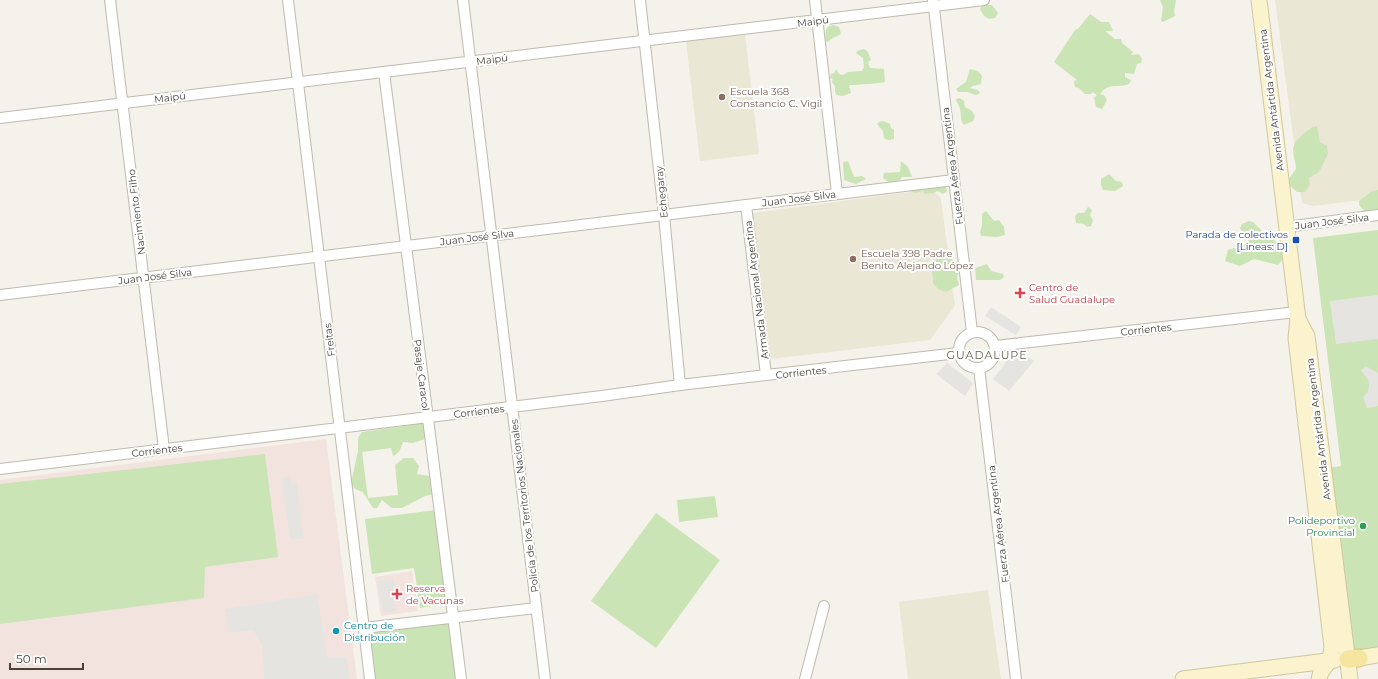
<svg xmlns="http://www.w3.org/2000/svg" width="1378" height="679" font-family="Montserrat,sans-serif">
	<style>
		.education { fill: #ebe7d5 }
		.medical { fill: #f3e3df }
		.green { fill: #cbe4b6 }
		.parking { fill: #e6e4e1 }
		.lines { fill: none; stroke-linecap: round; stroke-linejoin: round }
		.street-casing { stroke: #bebaad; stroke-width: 12 }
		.secondary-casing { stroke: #cfc79d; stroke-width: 17 }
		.primary-casing { stroke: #dbc471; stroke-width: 19 }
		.street { stroke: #fff; stroke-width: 10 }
		.secondary { stroke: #faf3cd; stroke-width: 15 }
		.primary { stroke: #f6e5a0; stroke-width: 17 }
		.education-dot { fill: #8d6e63; stroke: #fff; stroke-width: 1.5 }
		.transit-dot { fill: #1a4fb4; stroke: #fff; stroke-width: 1.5 }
		.health-dot { fill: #e0444e; stroke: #fff; stroke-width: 1.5 }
		.leisure-dot { fill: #2e9e5b; stroke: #fff; stroke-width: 1.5 }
		.culture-dot { fill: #0f9aa8; stroke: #fff; stroke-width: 1.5 }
		.labels { text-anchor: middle; stroke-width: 4; stroke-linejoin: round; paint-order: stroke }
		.street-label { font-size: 10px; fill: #474339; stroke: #fff }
		.education-label { font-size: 10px; fill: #785e54; stroke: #fff; text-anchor: start }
		.transit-label { font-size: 10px; fill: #164399; stroke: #fff; text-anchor: end }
		.health-label { font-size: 10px; fill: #be3a42; stroke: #fff; text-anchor: start }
		.leisure-label { font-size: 10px; fill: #27864d; stroke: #fff; text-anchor: end }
		.culture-label { font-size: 10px; fill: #0d838f; stroke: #fff; text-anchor: start }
		.neighbourhood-label { font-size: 11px; letter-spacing: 1px; fill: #696151; stroke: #fff }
	</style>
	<rect width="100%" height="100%" fill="#f4f2ea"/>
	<g class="education">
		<polygon points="1275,0 1378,0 1378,198 1313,206 1302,203"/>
		<polygon points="745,34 759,154 700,161 686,41"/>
		<polygon points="932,189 941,199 955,306 930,340 771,359 752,213"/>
		<polygon points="988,590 1001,679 908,679 899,602"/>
	</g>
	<g class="medical">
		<polygon points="326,439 357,679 0,679 0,480"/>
		<polygon points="412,571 418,611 381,616 375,577"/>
	</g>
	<g class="green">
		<polygon points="1160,0 1176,0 1174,11 1175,16 1163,22 1161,21 1163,7"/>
		<polygon points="983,4 992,5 998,13 995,18 989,19 984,16 980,9"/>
		<path d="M 1090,14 L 1101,22 L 1109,22 L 1113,31 L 1105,31 L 1115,39 L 1121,39 L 1122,43 L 1133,52 L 1131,55 L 1139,54 L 1142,59 L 1141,63 L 1137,64 L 1134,74 L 1125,73 L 1125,77 L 1131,80 L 1129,84 C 1117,89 1110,81 1100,94 L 1104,95 L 1107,100 L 1102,109 L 1096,107 L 1094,98 L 1097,95 L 1092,92 L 1091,94 L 1085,94 L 1079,88 L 1075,87 L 1074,81 L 1077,80 L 1054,62 L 1075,30 L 1078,29 Z"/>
		<polygon points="834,25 839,27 841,34 831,39 828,42 825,41 826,29 829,26"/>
		<path d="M 864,49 L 868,52 L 871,60 L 868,62 L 870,68 L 884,69 L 885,82 C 882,83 856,85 851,85 L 849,86 L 851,93 L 842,96 L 837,95 L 835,92 L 835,86 L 832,82 L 833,79 L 830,78 L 831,74 L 834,73 L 836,69 L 839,74 L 843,75 L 848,72 L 862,71 L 864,67 L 863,58 L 856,53 L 857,51 Z"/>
		<polygon points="970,69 978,71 982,76 981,84 973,86 970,88 978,90 980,93 976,95 967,92 958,92 956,89 966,82"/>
		<path d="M 960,98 L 964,101 L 965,107 L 972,111 L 975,116 L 973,121 L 964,125 C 959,119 962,115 960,109 C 959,105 957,103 956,99 Z"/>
		<polygon points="883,121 890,124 891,128 894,130 894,139 888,140 884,138 883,131 877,124 879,122"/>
		<path d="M 1317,126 L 1320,142 L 1327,146 L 1328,154 L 1319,172 L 1309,178 L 1310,185 L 1305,192 L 1297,192 L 1288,184 L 1288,180 L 1296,169 C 1296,163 1293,156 1293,150 C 1293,141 1309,127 1317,126 Z"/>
		<polygon points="848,161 854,177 862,176 866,179 856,184 844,180 843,162"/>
		<polygon points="901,161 908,167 912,177 902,177 898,183 890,183 883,178 884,173 900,172"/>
		<polygon points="1109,174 1116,181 1122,182 1123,186 1115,191 1103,190 1101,185 1101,179"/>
		<polygon points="945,185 947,191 943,194 938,191 933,193 925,194 923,191 915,193 908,190"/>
		<polygon points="1378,190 1378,212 1366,213 1359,205 1359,201 1372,191"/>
		<polygon points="1088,207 1092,210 1090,215 1093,220 1091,226 1087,227 1084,224 1076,223 1075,216 1078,213 1084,213"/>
		<polygon points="986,211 994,221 999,220 1004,227 1005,235 997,237 981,236 980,233 982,225 982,214"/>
		<polygon points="1249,221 1253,222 1270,239 1278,242 1284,247 1284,258 1278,265 1254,259 1240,266 1225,261 1228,250 1247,244 1249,241 1243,235 1240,228 1242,224"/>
		<polygon points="1378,230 1378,649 1353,652 1327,468 1341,466 1313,238"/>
		<path d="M 940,257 L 948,257 L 959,263 L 960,270 L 957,277 L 959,285 L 946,292 L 938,289 L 933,283 C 934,275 930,269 931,262 Z"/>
		<polygon points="987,264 991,271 1003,274 1004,277 1000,280 976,280 975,268"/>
		<path d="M 423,420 L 428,438 L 413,443 L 403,442 C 401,448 399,454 393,456 L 391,448 L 362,452 L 368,498 L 398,495 L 395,465 L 404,458 L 413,458 L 419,466 L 417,474 L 442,478 L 442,492 L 425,496 L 402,508 L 392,508 L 382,500 L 377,508 L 373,508 L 363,492 L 355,489 L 351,483 L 358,451 L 358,438 L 362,432 L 412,425 Z"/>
		<polygon points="265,454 278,557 205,567 204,598 0,624 0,484"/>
		<polygon points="715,496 718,517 679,522 677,500"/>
		<polygon points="436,510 446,604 420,608 414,568 372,574 365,519"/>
		<polygon points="656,513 720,560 656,648 591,601"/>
		<polygon points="451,621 458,679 373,679 367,631"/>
	</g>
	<g class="parking">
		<polygon points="1378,295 1378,339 1336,344 1330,301"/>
		<polygon points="991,307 1021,327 1016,335 985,316"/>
		<polygon points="1016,349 1034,361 1009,391 993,379"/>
		<polygon points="947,363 973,383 965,396 936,374"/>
		<polygon points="1366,366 1378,373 1378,406 1367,408 1363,397 1368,392 1369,386 1368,380 1361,370"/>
		<polygon points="290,477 292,484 297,483 304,539 290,539 281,478"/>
		<polygon points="393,579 396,611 383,613 377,581"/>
		<polygon points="317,594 327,657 347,658 350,679 264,679 263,647 253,630 229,633 225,609"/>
	</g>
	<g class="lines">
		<g class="street-casing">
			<g id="street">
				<polyline points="110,0 164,449"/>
				<polyline points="288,0 370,679"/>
				<polyline points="463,0 545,679"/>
				<polyline points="640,0 664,215 680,385"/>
				<polyline points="815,0 837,193"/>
				<polyline points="933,0 972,332"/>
				<polyline points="384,72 461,679"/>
				<polyline points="0,118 984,0"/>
				<polyline points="746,205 766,375"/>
				<polyline points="1286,227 1378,215"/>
				<polyline points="0,295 954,180"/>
				<circle cx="977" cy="350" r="18"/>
				<polyline points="995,346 1297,312"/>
				<polyline points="979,368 1016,679"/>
				<polyline points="0,469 602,396 680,385 958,353"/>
				<polyline points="364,628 536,608"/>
				<polyline points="805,679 824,606"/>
			</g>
		</g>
		<g class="secondary-casing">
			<g id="secondary">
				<polyline points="1259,0 1298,319 1296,338 1332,647 1330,660 1321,672 1319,679"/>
				<polyline points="1298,319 1307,336 1350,679"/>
				<polyline points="1359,658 1378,655"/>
				<polyline points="1183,679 1335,660"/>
			</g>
		</g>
		<g class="primary-casing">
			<polyline id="primary" points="1348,659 1359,658"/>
		</g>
		<use href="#street" class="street"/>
		<use href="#secondary" class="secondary"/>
		<use href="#primary" class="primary"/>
	</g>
	<g class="education-dot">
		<circle cx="722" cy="97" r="4"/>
		<circle cx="853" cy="259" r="4"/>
	</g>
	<rect class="transit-dot" x="1292" y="236" width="8" height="8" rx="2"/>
	<g class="health-dot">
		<path d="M1018 287h4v4h4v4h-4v4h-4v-4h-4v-4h4z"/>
		<path d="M395 588h4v4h4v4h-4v4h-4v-4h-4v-4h4z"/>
	</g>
	<circle class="leisure-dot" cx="1363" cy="526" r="4"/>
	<circle class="culture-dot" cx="336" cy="631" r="4"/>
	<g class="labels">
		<g class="street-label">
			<text transform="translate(813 21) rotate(-7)" y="4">Maipú</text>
			<text transform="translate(492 59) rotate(-7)" y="4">Maipú</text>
			<text transform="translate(170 97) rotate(-7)" y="4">Maipú</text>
			<text transform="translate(1271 100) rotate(-97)" y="4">Avenida Antártida Argentina</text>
			<text transform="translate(952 166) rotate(-97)" y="4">Fuerza Aérea Argentina</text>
			<text transform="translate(661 192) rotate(-96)" y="4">Echegaray</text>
			<text transform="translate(799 198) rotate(-7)" y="4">Juan José Silva</text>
			<text transform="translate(136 212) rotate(-97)" y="4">Nacimiento Filho</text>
			<text transform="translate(1332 221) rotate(-7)" y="4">Juan José Silva</text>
			<text transform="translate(477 237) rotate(-7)" y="4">Juan José Silva</text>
			<text transform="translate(155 276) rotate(-7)" y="4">Juan José Silva</text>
			<text transform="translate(756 290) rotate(-97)" y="4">Armada Nacional Argentina</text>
			<text transform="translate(1146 329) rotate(-6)" y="4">Corrientes</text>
			<text transform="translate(329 340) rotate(-97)" y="4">Freitas</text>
			<text transform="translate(801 372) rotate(-6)" y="4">Corrientes</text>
			<text transform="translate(422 375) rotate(83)" y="4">Pasaje Caracol</text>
			<text transform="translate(479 411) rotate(-7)" y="4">Corrientes</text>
			<text transform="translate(1318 429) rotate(-97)" y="4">Avenida Antártida Argentina</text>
			<text transform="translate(157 450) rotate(-7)" y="4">Corrientes</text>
			<text transform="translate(524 506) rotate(-97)" y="4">Policía de los Territorios Nacionales</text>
			<text transform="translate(998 524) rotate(-97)" y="4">Fuerza Aérea Argentina</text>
		</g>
		<g class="education-label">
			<text x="730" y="95">Escuela 368<tspan x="730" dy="12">Constancio C. Vigil</tspan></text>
			<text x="861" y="257">Escuela 398 Padre<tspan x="861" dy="12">Benito Alejando López</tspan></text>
		</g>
		<g class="transit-label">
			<text x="1288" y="238">Parada de colectivos<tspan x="1288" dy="12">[Lineas: D]</tspan></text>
		</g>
		<g class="health-label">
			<text x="1029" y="291">Centro de<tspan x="1029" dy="12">Salud Guadalupe</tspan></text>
			<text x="406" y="592">Reserva<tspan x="406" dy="12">de Vacunas</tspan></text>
		</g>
		<g class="leisure-label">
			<text x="1355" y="524">Polideportivo<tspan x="1355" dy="12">Provincial</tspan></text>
		</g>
		<g class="culture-label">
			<text x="344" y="629">Centro de<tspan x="344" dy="12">Distribución</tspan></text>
		</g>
		<g class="neighbourhood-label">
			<text x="987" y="359">GUADALUPE</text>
		</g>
	</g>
	<path d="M10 663v6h73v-6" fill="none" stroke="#474339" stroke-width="2"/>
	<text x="16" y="663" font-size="12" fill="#474339" stroke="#ffffff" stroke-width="3" paint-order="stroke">50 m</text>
</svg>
